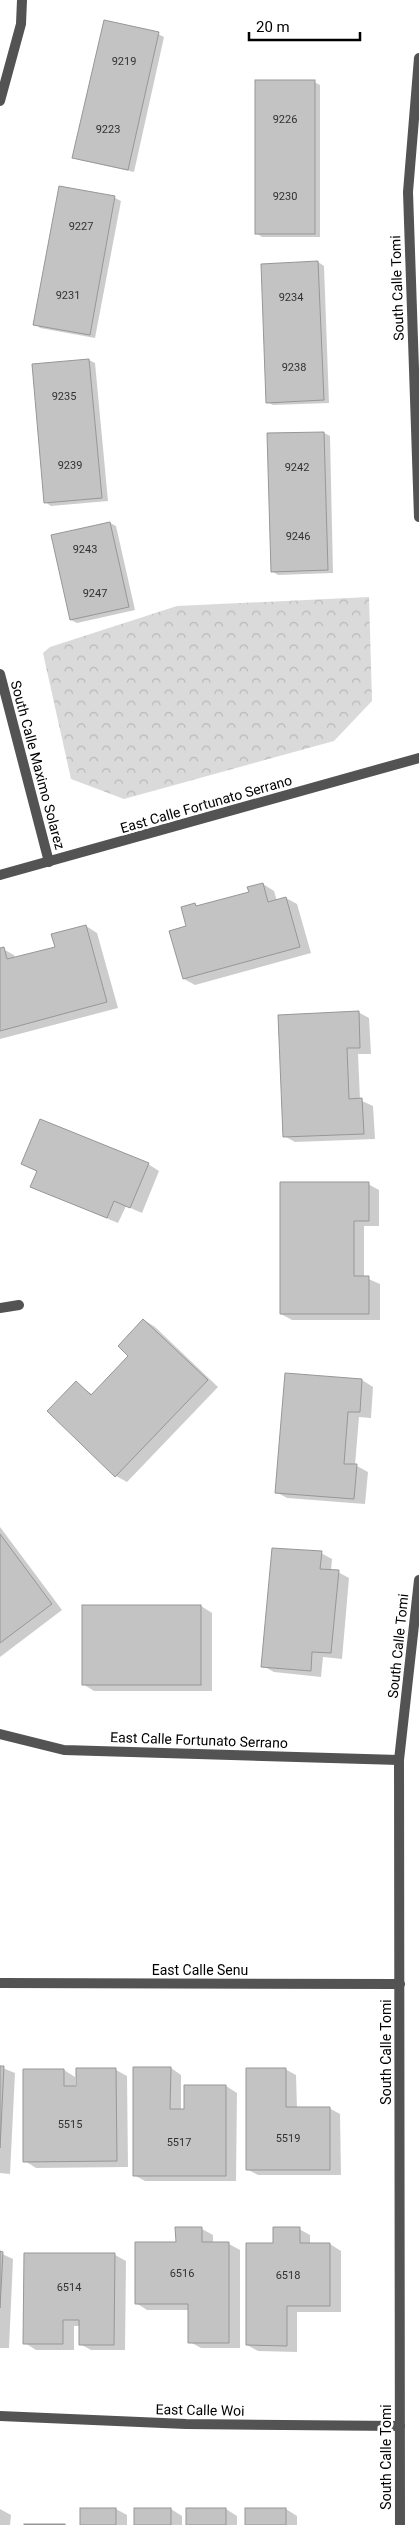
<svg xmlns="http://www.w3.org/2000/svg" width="419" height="2525" font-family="Roboto,sans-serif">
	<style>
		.park { fill: url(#park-crowns) }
		.shadow { fill: #0003 }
		.building { fill: #c3c3c3; stroke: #979797 }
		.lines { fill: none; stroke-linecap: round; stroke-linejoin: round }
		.street { stroke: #535353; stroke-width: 10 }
		.labels { text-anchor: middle; stroke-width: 5; stroke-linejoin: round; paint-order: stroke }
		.number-label { font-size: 11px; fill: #313131 }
		.street-label { font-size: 14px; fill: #000; stroke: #fff }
	</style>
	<defs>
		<pattern id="park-crowns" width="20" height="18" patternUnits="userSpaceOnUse" patternTransform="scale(1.25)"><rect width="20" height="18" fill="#dadada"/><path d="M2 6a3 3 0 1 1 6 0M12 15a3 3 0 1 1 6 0" fill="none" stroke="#b9b9b9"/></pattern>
	</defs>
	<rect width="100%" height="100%" fill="#fff"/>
	<polygon class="park" points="369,597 372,701 334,741 124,799 71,779 43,653 50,647 177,606"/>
	<g class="shadow">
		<polygon points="158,34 164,37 134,172 80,160 74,157"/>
		<polygon points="314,82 320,85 320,237 262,237 256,233"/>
		<polygon points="60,187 115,198 121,201 95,338 40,328 35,324"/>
		<polygon points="318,262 324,266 329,403 273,405 267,402 262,265"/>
		<polygon points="89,360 95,363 108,501 51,506 45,502"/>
		<polygon points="324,433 330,436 333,573 278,575 272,571"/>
		<polygon points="110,523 116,526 135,610 77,623 71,620"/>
		<polygon points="263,884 274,891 277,901 286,898 297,904 311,953 195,985 184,979 188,927 195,905 198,907 251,893"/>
		<polygon points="86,926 97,933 118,1008 0,1039 0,950 3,949 14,955 15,958 56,948"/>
		<polygon points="358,1012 369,1018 371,1054 358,1054 360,1100 373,1106 375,1139 295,1142 284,1136"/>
		<polygon points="22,1164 148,1164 159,1171 142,1213 126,1206 118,1223 32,1187 38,1172"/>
		<polygon points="368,1184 379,1190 379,1226 364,1226 364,1277 380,1284 380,1320 292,1320 281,1314"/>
		<polygon points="144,1320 155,1327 218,1387 127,1482 116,1476 76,1383 93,1395 130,1356"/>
		<polygon points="286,1374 362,1380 373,1387 371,1418 359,1417 355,1465 368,1472 365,1504 287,1498 276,1492"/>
		<polygon points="0,1527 62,1610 0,1657"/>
		<polygon points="321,1553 332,1559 331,1571 338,1572 349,1578 342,1659 323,1657 321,1677 274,1672 263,1666"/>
		<polygon points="201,1606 212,1613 212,1691 94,1691 83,1684"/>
		<polygon points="0,2067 15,2073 10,2174 0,2173"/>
		<polygon points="171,2068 181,2075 181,2110 186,2110 226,2086 237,2093 236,2181 145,2181 134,2175"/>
		<polygon points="285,2069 296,2075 297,2108 329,2108 340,2114 341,2175 258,2175 247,2169"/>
		<polygon points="64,2070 75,2077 75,2087 77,2087 77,2070 116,2070 127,2076 128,2167 36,2168 25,2161"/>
		<polygon points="176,2229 202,2229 213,2235 213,2244 229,2244 240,2250 240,2348 201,2348 190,2342 190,2310 147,2310 136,2303 177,2244"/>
		<polygon points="299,2229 310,2235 310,2244 330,2244 341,2251 341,2312 297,2312 297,2352 258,2351 247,2345 274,2244"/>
		<polygon points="0,2253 13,2259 9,2348 0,2348"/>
		<polygon points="115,2255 126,2261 125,2350 91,2350 80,2344 80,2326 74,2326 74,2350 36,2350 25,2343"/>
		<polygon points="0,2509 11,2515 10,2525 0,2525"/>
		<polygon points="116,2509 127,2515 127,2525 81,2525"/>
		<polygon points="135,2509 171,2509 182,2516 182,2525 135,2525"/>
		<polygon points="226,2509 237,2516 237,2525 187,2525"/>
		<polygon points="286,2509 297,2516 297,2525 247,2525"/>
	</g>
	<g class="building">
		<polygon points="104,20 159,32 128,170 72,158"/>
		<rect x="255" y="80" width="60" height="154"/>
		<polygon points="59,186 115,196 90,335 33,325"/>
		<polygon points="318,261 324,400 266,403 261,264"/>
		<polygon points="89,359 102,498 44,503 32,364"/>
		<polygon points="324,432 328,570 271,572 267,433"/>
		<polygon points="110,522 129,607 70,620 51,535"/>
		<polygon points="263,883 268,902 286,897 300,947 183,979 169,931 186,926 181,907 195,903 196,906 249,892 247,887"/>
		<polygon points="86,925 107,1002 0,1031 0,948 4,947 7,959 55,947 51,934"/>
		<polygon points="359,1011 360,1048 347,1048 349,1099 362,1098 364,1134 283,1137 278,1015"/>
		<polygon points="40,1119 149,1163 130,1208 114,1201 107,1218 30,1187 37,1171 21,1164"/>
		<polygon points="280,1182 369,1182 369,1221 354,1221 354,1276 369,1276 369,1314 280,1314"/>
		<polygon points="143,1319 208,1380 115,1477 47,1411 76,1381 91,1395 128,1356 118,1346"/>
		<polygon points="285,1373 362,1379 360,1412 348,1412 344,1464 357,1464 354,1499 275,1493"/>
		<polygon points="0,1534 52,1604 0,1643"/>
		<polygon points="272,1548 322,1551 320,1569 339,1570 331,1653 312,1652 311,1671 261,1667"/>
		<rect x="82" y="1605" width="119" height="80"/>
		<polygon points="0,2066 4,2066 0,2148"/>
		<polygon points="133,2067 171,2067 170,2109 184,2109 184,2085 226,2085 226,2176 133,2176"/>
		<polygon points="76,2068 116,2068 117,2161 23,2162 23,2069 64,2069 64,2086 76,2086"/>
		<polygon points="246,2068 286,2068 286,2107 330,2107 330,2170 246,2170"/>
		<polygon points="175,2227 202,2227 202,2242 229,2242 229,2343 188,2343 188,2304 135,2304 135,2242 176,2242"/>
		<polygon points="273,2227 300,2227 300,2243 330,2243 330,2306 287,2306 287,2346 246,2345 246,2243 273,2243"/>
		<polygon points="0,2251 3,2252 0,2308"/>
		<polygon points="24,2253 115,2253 114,2345 79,2345 79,2320 63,2320 63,2344 23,2344"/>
		<rect x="80" y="2508" width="36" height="17"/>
		<rect x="134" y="2508" width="37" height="17"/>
		<rect x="186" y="2508" width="40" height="17"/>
		<rect x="245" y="2508" width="41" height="17"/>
		<rect x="24" y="2524" width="41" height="1"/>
	</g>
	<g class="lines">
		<g class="street">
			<polyline points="419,58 408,192 419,517"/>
			<polyline points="0,101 21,24 22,0"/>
			<polyline points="0,674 49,862"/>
			<polyline points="0,875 419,758"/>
			<polyline points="0,1308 19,1305"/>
			<polyline points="0,1734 64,1750 399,1760"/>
			<polyline points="0,1983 400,1984"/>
			<polyline points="0,2416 186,2424 400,2426"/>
			<polyline points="400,2525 399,1760 419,1580"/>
		</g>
	</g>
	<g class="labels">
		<g class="number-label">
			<text x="124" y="65">9219</text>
			<text x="285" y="123">9226</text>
			<text x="108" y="133">9223</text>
			<text x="285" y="200">9230</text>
			<text x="81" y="230">9227</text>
			<text x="68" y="299">9231</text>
			<text x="291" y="301">9234</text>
			<text x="294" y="371">9238</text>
			<text x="64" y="400">9235</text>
			<text x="70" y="469">9239</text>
			<text x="297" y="471">9242</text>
			<text x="298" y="540">9246</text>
			<text x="85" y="553">9243</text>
			<text x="95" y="597">9247</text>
			<text x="70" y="2128">5515</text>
			<text x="288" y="2142">5519</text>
			<text x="179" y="2146">5517</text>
			<text x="182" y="2277">6516</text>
			<text x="288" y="2279">6518</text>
			<text x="69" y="2291">6514</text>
		</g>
		<g class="street-label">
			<text transform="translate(397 288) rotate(-92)" y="5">South Calle Tomi</text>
			<text transform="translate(38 765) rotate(75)" y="5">South Calle Maximo Solarez</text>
			<text transform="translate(206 804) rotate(-16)" y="5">East Calle Fortunato Serrano</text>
			<text transform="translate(398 1646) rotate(-84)" y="5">South Calle Tomi</text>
			<text transform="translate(199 1740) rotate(2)" y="5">East Calle Fortunato Serrano</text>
			<text x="200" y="1975">East Calle Senu</text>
			<text transform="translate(386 2052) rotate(-90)" y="5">South Calle Tomi</text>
			<text transform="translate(200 2410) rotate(1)" y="5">East Calle Woi</text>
			<text transform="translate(386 2457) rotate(-90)" y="5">South Calle Tomi</text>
		</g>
	</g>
	<path d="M249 32v8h111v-8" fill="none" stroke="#000000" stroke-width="2.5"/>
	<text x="256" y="32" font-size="15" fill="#000000" stroke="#ffffff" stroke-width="4" paint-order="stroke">20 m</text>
</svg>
